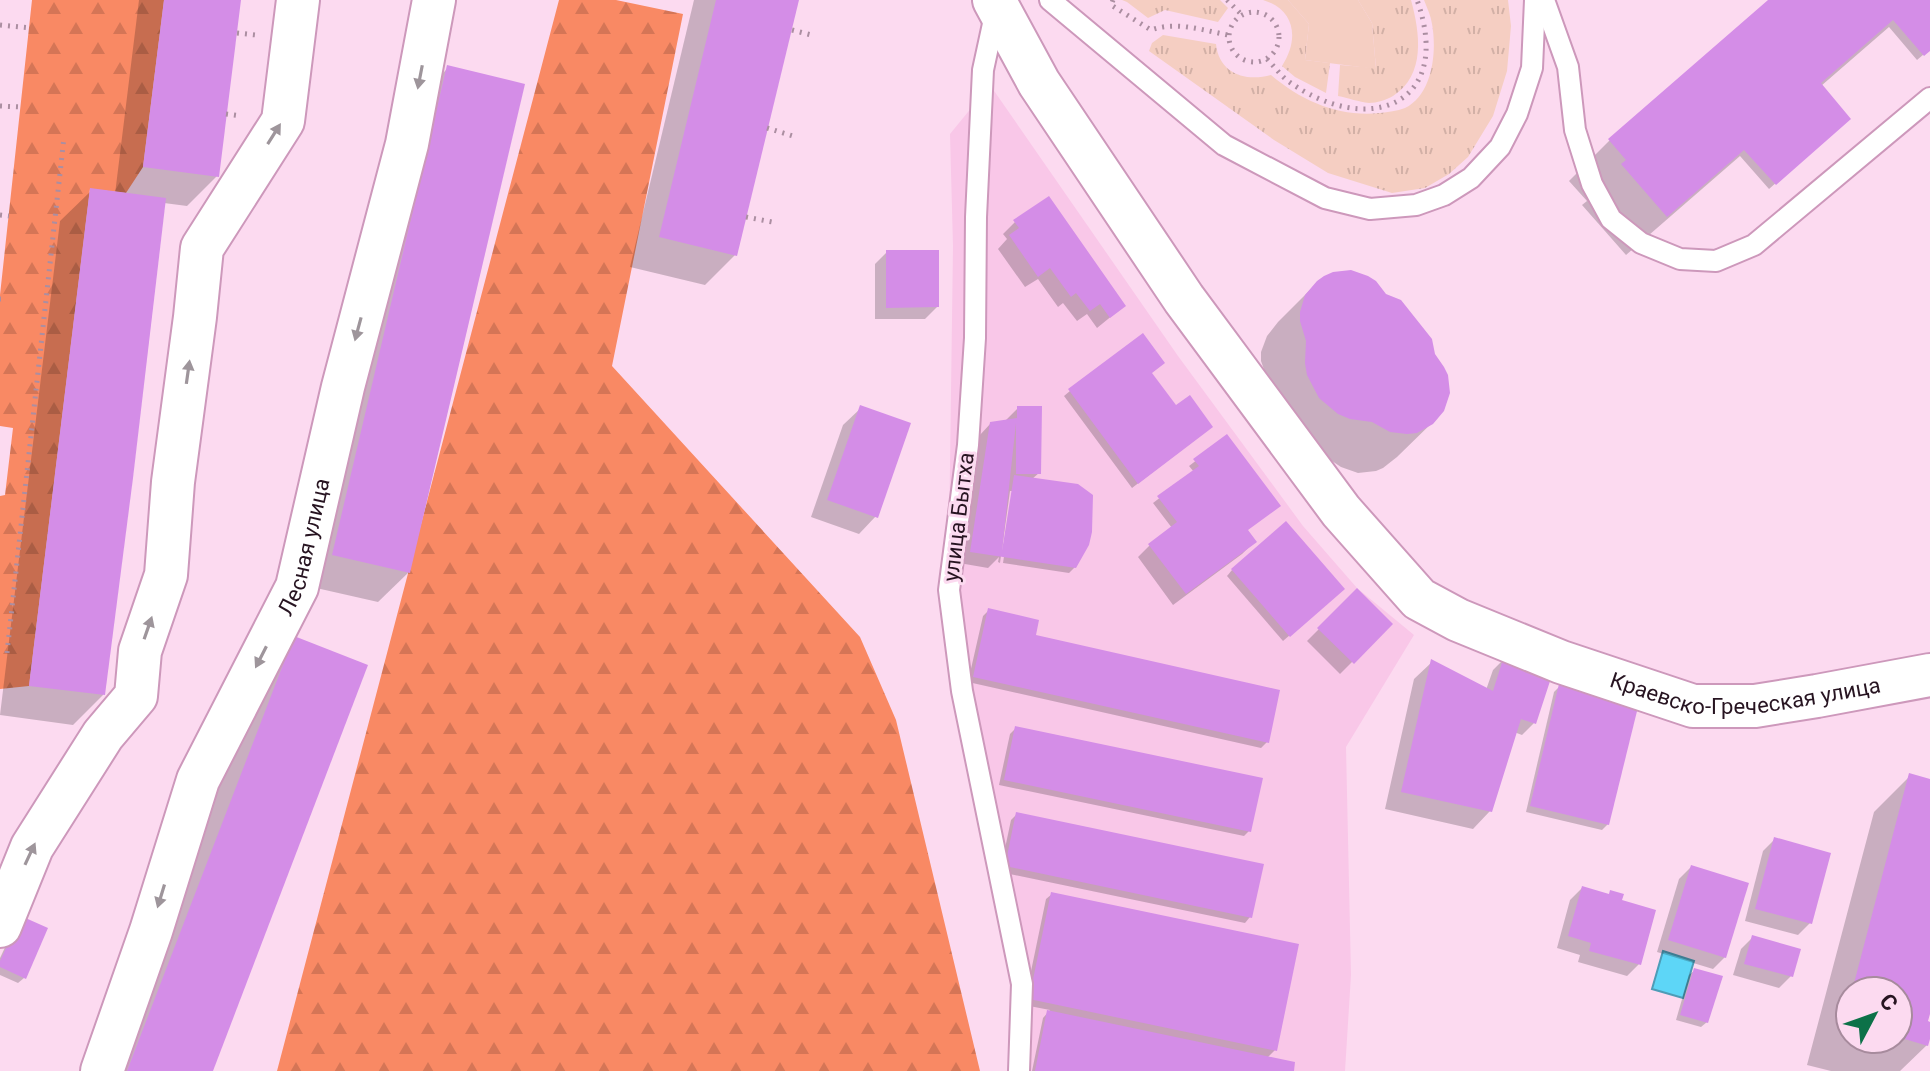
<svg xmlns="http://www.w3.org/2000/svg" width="1930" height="1071" font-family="Roboto,sans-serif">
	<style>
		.built { fill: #f9c7e8 }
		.grass { fill: url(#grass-tufts) }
		.forest { fill: url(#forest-firs) }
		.pitch { fill: #f5cec2 }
		.water { fill: #5dd6f7; stroke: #4d9cb7; stroke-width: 2 }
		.shadow { fill: #0003; fill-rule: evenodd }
		.building { fill: #d48de7 }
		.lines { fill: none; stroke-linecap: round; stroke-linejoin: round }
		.service-casing { stroke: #cd98bb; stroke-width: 24 }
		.minor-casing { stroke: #cd98bb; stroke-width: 46 }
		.path { stroke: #ab8ea1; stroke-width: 5; stroke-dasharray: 2 6; stroke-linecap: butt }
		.service { stroke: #fff; stroke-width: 20 }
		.minor { stroke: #fff; stroke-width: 42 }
		.oneway { fill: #9e959b }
		.labels { text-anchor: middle; stroke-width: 6; stroke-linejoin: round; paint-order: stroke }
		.street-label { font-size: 22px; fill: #271421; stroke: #fcdaf0 }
	</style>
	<defs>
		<pattern id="grass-tufts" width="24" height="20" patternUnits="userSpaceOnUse" patternTransform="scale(2)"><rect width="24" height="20" fill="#f5cec2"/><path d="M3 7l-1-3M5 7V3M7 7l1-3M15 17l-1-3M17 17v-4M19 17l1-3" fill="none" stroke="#d2b0a6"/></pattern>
		<pattern id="forest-firs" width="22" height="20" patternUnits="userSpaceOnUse" patternTransform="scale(2)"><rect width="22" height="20" fill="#f98964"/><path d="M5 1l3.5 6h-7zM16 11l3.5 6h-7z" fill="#d57556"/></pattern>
	</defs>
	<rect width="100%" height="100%" fill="#fcdaf0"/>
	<polygon class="built" points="990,85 1178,356 1303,526 1357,588 1414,635 1346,747 1351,975 1345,1071 1010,1071 1011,990 949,539 953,246 950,134"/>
	<g class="grass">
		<polygon points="1122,0 1220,0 1228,8 1218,22 1165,10 1148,18 1127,2"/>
		<path d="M 1263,0 L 1288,0 L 1309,24 L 1305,60 L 1330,63 L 1326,93 L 1295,77 L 1282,66 C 1299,40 1296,10 1263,0 Z"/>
		<path d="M 1358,0 L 1411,0 C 1420,33 1426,75 1393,96 C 1386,100 1377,103 1369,103 C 1359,102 1348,98 1338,96 L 1340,65 L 1376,68 L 1372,23 Z"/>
		<path d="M 1424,0 L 1508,0 L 1511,26 L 1507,71 L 1493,116 L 1468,157 L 1449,174 L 1425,188 L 1392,193 L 1328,173 L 1274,140 L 1149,51 L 1152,43 L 1163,35 L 1216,44 C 1219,74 1246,82 1271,75 C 1303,102 1339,117 1380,113 C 1388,112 1397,111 1405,108 C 1433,94 1437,51 1432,24 C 1431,16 1427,8 1424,0 Z"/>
	</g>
	<g class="forest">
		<polygon points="32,0 164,0 143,167 126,193 90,189 29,686 0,689 0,496 5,495 13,428 0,426 0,295"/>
		<polygon points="559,0 616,0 683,14 612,366 860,637 896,720 980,1071 277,1071"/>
	</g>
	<polygon class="pitch" points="1288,0 1358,0 1372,23 1376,69 1305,60 1309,24"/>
	<polygon class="water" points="1663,951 1694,961 1683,998 1652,989"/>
	<g class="shadow">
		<polygon points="139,0 239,0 217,176 187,206 164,203 103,695 73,725 0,715 60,221 91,191 115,194"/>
		<polygon points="694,0 796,0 735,255 705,285 630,267"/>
		<polygon points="1772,0 1930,0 1930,49 1917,60 1889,27 1821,86 1843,124 1769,189 1740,156 1626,255 1582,205 1587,201 1569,181 1609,141"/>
		<polygon points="448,68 409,572 378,602 303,585 418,98"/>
		<polygon points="1015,222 1124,306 1097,328 1087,314 1077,321 1063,303 1058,307 1038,279 1025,287 998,249 1007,239 1003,234"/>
		<polygon points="887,252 937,307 925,319 875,319 875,264"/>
		<polygon points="1318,282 1438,417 1397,457 1383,468 1376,471 1358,473 1341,467 1332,461 1310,458 1268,381 1261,361 1261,352 1267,336 1278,322"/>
		<polygon points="1150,374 1175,408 1205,432 1132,488 1064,396 1070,391"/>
		<polygon points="861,408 876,516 859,534 811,517 843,425"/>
		<polygon points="1018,408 1039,473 1032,479 1075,567 1069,573 1003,563 1014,491 1010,491 1000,563 998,562 999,557 988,568 959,563 979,436 991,423 1004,422"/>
		<polygon points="1227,437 1246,531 1254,542 1242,554 1173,605 1138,557 1150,545 1172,528 1153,503 1194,472 1189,466"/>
		<polygon points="1232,570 1337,594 1283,641 1227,576"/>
		<polygon points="1357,591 1390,624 1340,674 1307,641"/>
		<polygon points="989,610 1033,636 1267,742 1261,748 968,682 983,616"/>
		<polygon points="294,639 211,1071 109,1071 264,669"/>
		<polygon points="1505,658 1534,723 1522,735 1514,732 1490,811 1473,829 1385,809 1414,679 1432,662 1486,690 1493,670"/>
		<polygon points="1560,686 1608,824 1602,830 1526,812 1554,692"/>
		<polygon points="1016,728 1249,831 1244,836 999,785 1010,734"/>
		<path d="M 1910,776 L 1930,781 L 1930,1006 L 1926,1023 L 1930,1024 L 1930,1032 L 1927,1045 L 1900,1071 L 1831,1071 L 1807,1065 L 1874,812 ZM 1850,991 L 1898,991 L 1898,1039 L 1850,1039 Z"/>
		<polygon points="1017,814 1250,917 1245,923 1000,872 1011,820"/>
		<polygon points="1775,839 1810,923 1798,935 1745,921 1763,851"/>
		<polygon points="1691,867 1725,957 1713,969 1657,952 1679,879"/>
		<polygon points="1582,888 1608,896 1619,901 1639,964 1627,976 1578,962 1580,955 1557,948 1570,900"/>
		<polygon points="1052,894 1275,1050 1267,1058 1292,1071 1032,1071 1043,1018 1050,1010 1024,1005 1046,899"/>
		<polygon points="16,924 24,978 18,983 0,975 0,958"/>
		<polygon points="1753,937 1791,976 1779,988 1733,975 1741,949"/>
		<polygon points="1695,970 1707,1022 1701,1027 1676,1020 1689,975"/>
	</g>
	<g class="building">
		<polygon points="164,0 241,0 219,177 143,167"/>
		<polygon points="716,0 799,0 737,256 659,237"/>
		<polygon points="1768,0 1930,0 1930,51 1924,56 1893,20 1821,83 1851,119 1776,185 1744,150 1667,217 1621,164 1626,160 1608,139"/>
		<polygon points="447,65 525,84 410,573 332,555"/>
		<polygon points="90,188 166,198 133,478 105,695 29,686"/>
		<polygon points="1049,196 1126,306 1110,318 1100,304 1090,311 1076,293 1071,297 1050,268 1038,277 1009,235 1019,228 1013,220"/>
		<polygon points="886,250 939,250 939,307 886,308"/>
		<polygon points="1351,270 1368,276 1376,281 1386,294 1401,300 1432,339 1435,354 1444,367 1448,375 1450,393 1444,411 1433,424 1417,433 1407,434 1390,432 1372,422 1350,419 1338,414 1319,398 1307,375 1305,363 1306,341 1300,321 1300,312 1305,295 1317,281 1324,276 1333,272"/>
		<polygon points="1143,333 1165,363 1152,373 1176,405 1190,395 1213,427 1138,484 1068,389"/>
		<polygon points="860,405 911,423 878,518 827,500"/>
		<polygon points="1017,406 1042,406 1041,474 1016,474 1016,423 1002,551 1014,475 1078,484 1093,495 1092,532 1089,545 1076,568 970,552 990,422 1017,418"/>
		<polygon points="1227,434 1281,506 1248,530 1257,542 1186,594 1148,544 1177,522 1157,496 1199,466 1193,459"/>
		<polygon points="1286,521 1345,589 1290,637 1231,569"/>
		<polygon points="1357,588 1393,624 1354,664 1317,628"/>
		<polygon points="988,608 1039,620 1036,635 1280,690 1269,743 973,677"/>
		<polygon points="294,636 368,665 213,1071 127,1071"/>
		<polygon points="1504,656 1553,672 1536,724 1521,719 1492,812 1401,792 1431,659 1493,691"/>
		<polygon points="1559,684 1639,703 1609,825 1530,806"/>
		<polygon points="1015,726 1263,778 1251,832 1004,780"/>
		<polygon points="1909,773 1930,779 1930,1014 1928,1021 1930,1022 1930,1039 1928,1046 1898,1037 1898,991 1852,991"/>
		<polygon points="1016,812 1264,864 1252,918 1005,866"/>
		<polygon points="1774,837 1831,853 1812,924 1755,909"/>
		<polygon points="1691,865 1749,883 1726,958 1668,940"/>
		<polygon points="1582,886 1609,894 1610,890 1624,894 1622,900 1656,910 1641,965 1589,951 1591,943 1568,936"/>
		<polygon points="1051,892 1299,944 1277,1051 1029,999"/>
		<polygon points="21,916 48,928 26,979 0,967 0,961"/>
		<polygon points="1752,935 1801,949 1793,977 1744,964"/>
		<polygon points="1694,968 1723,976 1708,1023 1680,1015"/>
		<polygon points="1047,1010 1295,1062 1294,1071 1035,1071"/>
	</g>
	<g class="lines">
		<g class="service-casing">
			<g id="service">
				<polyline points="1050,0 1224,145 1325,198 1370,209 1416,205 1444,195 1471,178 1500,147 1517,114 1532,68 1535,0"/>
				<polyline points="1544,0 1568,67 1575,130 1592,184 1611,219 1641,243 1680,259 1716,261 1754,245 1930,98"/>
				<polyline points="996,10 983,70 976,217 975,338 968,445 949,590 962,691 1022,984 1019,1071"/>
			</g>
		</g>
		<g class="minor-casing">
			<g id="minor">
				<path id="s1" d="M 994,0 L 1039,83 L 1184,299 L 1341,511 L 1419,599 L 1458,620 L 1561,662 L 1693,706 L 1755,706 L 1817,696 L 1930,675"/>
				<polyline points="0,926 32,847 103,735 136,696 140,651 166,575 173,482 195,317 202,248 283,121 298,0"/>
				<path id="s2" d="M 102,1071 L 151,931 L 198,780 L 297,587 L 343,387 L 407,144 L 434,0"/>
			</g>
		</g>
		<g class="path">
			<path d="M 1113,0 L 1111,5 L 1151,30 C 1176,21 1202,30 1228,35"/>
			<polyline points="1227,0 1242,15"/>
			<circle cx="1254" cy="37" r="25"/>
			<polyline points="0,25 31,28"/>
			<polyline points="792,30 815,36"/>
			<polyline points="237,33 256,35"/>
			<path d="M 1267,59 C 1274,66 1280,75 1288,81 C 1367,138 1455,106 1417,0"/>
			<polyline points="0,106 21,107"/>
			<polyline points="226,114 241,116"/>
			<polyline points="767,128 793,136"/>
			<polyline points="0,215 9,216"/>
			<polyline points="746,217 772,222"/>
			<polyline points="0,299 1,299"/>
			<polyline points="7,653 64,137"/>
		</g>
		<use href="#service" class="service"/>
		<use href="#minor" class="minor"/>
	</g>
	<defs><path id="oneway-solid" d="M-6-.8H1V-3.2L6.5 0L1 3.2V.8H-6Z" transform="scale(2)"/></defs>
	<g class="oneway">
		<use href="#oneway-solid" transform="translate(420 77) rotate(101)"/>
		<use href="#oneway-solid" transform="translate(274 134) rotate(-58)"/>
		<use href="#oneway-solid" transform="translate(358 329) rotate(105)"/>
		<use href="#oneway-solid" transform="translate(188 372) rotate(-82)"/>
		<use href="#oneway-solid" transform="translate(148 628) rotate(-71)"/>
		<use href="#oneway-solid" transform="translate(261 657) rotate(117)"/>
		<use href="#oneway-solid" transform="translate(30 854) rotate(-65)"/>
		<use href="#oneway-solid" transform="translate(161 896) rotate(107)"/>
	</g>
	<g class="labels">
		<g class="street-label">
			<text transform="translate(958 517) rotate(-83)" y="8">улица Бытха</text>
			<text dy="8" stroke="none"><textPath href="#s2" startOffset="564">Лесная улица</textPath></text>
			<text dy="8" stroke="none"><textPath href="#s1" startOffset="1082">Краевско-Греческая улица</textPath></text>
		</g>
	</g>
	<g transform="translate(1874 1015) rotate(49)"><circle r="38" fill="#fcdaf0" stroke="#a78b9d" stroke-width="2"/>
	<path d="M0-6L14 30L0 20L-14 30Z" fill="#0c7148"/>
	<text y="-12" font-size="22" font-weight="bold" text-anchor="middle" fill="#271421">С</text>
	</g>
</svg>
